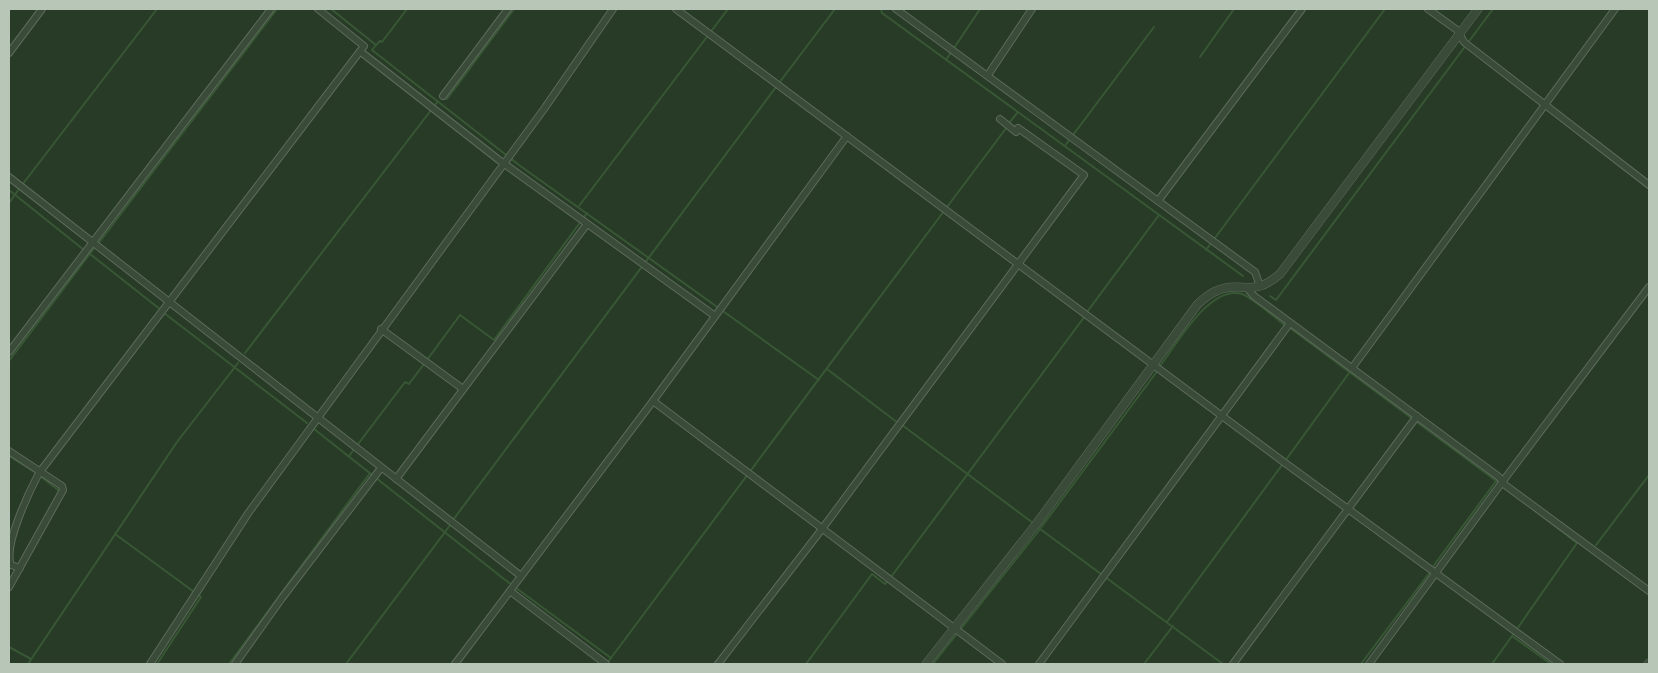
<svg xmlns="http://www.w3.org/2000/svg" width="1658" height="673" font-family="Barlow,sans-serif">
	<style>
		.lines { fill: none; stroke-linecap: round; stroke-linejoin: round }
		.stream { stroke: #385735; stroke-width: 2 }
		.minor-casing { stroke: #5c6b5b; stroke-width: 8 }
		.tertiary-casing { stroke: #5c6b5b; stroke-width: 9 }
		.minor { stroke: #3b4b3a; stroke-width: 6 }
		.tertiary { stroke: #3b4b3a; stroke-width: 8 }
	</style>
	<rect width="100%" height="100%" fill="#283b26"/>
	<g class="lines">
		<g class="stream">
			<polyline points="331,9 376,45 372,50 519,165 819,380"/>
			<polyline points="881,9 882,13 1243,276"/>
			<polyline points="376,45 380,41 382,42 407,9"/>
			<polyline points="1200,57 1234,9"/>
			<polyline points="946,60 980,9"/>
			<polyline points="779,83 835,9"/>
			<polyline points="447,99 514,9"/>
			<polyline points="1009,123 1018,112"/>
			<polyline points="1073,135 1154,27"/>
			<polyline points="1065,146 1070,139"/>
			<polyline points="22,185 157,9"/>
			<polyline points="9,190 84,250"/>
			<polyline points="9,203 19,189"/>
			<polyline points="579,206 728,9"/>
			<polyline points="947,207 1007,127"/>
			<polyline points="98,244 277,9"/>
			<polyline points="1206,250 1385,9"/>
			<polyline points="90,254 161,310"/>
			<polyline points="1270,296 1276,300 1493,9"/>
			<polyline points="1087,312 1159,215"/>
			<polyline points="164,313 307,423"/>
			<polyline points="1290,328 1499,483"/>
			<polyline points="245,353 438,101"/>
			<polyline points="427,360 460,315 494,340 587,213"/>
			<polyline points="9,361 95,247"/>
			<path d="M 1160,366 C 1177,344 1210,284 1242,294 C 1251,297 1277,319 1286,326"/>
			<polyline points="827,369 898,423"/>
			<polyline points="902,425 1033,523"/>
			<polyline points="314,429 504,579 611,658"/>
			<polyline points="9,456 36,473"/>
			<polyline points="349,456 405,382 409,384 424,364"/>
			<polyline points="1285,461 1349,373"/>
			<polyline points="40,476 58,490"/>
			<polyline points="1534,510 1577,543 1512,636 1551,664"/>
			<polyline points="453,520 776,87"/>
			<polyline points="1036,526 1223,664"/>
			<polyline points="115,534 201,597 157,664"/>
			<polyline points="1596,545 1649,475"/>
			<polyline points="1432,568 1496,481"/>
			<polyline points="891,577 1085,316"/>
			<polyline points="1167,622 1282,465"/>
			<polyline points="9,647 31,659"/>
			<polyline points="608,662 944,211"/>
			<polyline points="28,664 177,442 238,363"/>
			<polyline points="229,664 370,473"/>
			<polyline points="346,664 451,524"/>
			<polyline points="806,664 872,574 885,584 888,581"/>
			<polyline points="933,664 1040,529 1158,370"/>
			<polyline points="1144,664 1173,626"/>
			<polyline points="1361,664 1430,572"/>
			<polyline points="1492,664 1512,636"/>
		</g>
		<g class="minor-casing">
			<g id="minor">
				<polyline points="676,9 1281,460 1560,664"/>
				<polyline points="896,9 1255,272 1260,286"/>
				<polyline points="1428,9 1457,30 1464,42 1469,46 1649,185"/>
				<polyline points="361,52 499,160 715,316"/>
				<polyline points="9,53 42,9"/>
				<polyline points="988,75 1032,9"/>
				<polyline points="443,96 508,9"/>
				<polyline points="9,177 521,576"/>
				<polyline points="1158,201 1302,9"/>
				<polyline points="1247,288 1254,296 1499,477 1505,485 1649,591"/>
				<polyline points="381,329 463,389"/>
				<polyline points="9,352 271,9"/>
				<polyline points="1352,368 1615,9"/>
				<polyline points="653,401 1002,664"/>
				<polyline points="9,451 62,486 63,490 9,587"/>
				<polyline points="396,479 587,224"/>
				<path d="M 20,568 L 11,565 C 3,546 29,492 39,473 L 364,46 L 318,9"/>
				<polyline points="510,591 606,664"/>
				<polyline points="150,664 249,512 544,109 613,9"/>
				<polyline points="235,664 282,598 381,468"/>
				<polyline points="455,664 653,401 847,136"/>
				<polyline points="718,664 822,529 1084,175 1018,128 1016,132 1000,119"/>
				<polyline points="1039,664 1290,323"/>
				<polyline points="1233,664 1417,416"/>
				<polyline points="1369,664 1503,481 1649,287"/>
			</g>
		</g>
		<g class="tertiary-casing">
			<g id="tertiary">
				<path d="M 926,664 L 1037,523 L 1197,305 C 1208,294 1219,287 1236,287 C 1244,287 1251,289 1260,286 C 1268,284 1274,279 1280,274 L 1478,9"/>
				<polyline points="1648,664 1649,663"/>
			</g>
		</g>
		<use href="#minor" class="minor"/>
		<use href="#tertiary" class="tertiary"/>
	</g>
	<rect width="1658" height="673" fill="none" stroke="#b7c6b6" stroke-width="20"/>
</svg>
